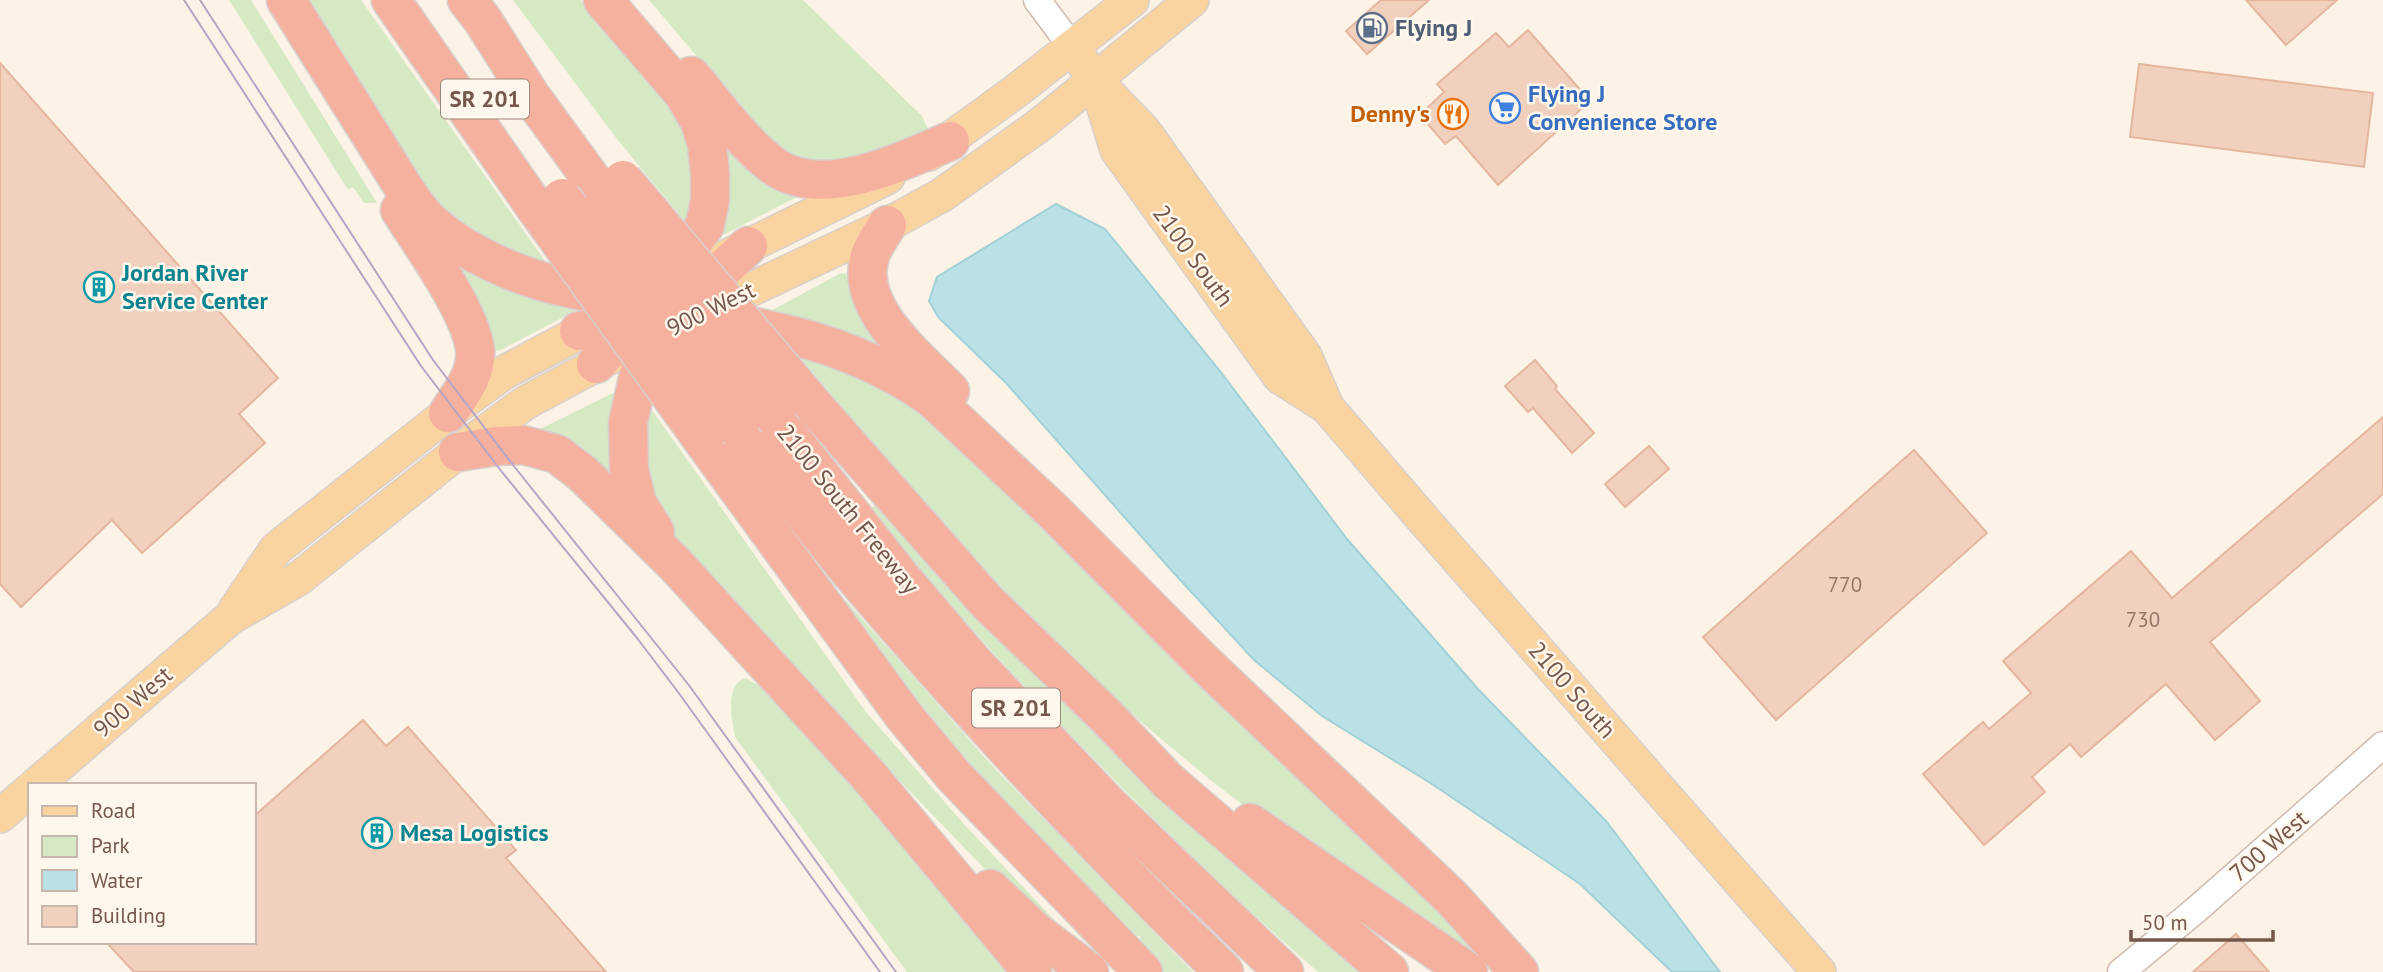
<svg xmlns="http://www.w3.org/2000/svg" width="2383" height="972" font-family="'PT Sans',sans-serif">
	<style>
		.green { fill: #d5eac4 }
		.water { fill: #bae1e6; stroke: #a1d1d7; stroke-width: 2 }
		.building { fill: #f1d0be; stroke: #e4b69e; stroke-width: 2 }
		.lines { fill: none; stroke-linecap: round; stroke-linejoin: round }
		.minor-casing { stroke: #d0bcaf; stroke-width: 29 }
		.major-casing { stroke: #d8d0cd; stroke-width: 36 }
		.highway-casing { stroke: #d8d0cd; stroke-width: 41 }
		.minor { stroke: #fff; stroke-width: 26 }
		.major { stroke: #fad4a0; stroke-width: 33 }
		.highway { stroke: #f5b19e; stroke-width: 38 }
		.tram { stroke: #b5a4c6; stroke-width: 2 }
		.highway-bridge-casing { stroke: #d8d0cd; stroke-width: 41; stroke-linecap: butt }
		.highway-bridge { stroke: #f5b19e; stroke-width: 38 }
		.labels { text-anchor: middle; stroke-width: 5; stroke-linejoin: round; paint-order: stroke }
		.number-label { font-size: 21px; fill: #947668 }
		.shield { fill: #fff7ec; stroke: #9e887b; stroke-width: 2 }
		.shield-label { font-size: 23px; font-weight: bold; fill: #75584b }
		.service-label { font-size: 24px; font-weight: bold; fill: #4e5e75; stroke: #fff7ec; text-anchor: start }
		.shop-label { font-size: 24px; font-weight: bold; fill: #366cbe; stroke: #fff7ec; text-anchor: start }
		.food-label { font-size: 24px; font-weight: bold; fill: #c56008; stroke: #fff7ec; text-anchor: end }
		.street-label { font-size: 24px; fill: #75584b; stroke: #fff7ec }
		.culture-label { font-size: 24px; font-weight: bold; fill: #0d838f; stroke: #fff7ec; text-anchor: start }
	</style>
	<rect width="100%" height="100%" fill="#fcf3e6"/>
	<g class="green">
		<polygon points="229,0 251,0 377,203 364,203 353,187 348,190"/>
		<polygon points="307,0 361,0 545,261 544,264 523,256 461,226 433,202"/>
		<polygon points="513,0 581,0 678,114 695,172 688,225 617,139"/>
		<path d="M 649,0 L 803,0 L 922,116 L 928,129 C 888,146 850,162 807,167 L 766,138 Z"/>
		<polygon points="711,111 799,196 723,235 717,235"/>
		<polygon points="442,253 581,308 501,350 494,351"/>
		<polygon points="841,273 849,274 892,349 763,315"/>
		<path d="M 799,356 L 830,364 L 893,391 L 943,430 L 996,484 L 1100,580 L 1502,972 C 1403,909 1298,851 1207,777 C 1114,702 1027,618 947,529 C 896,473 848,414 799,356 Z"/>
		<polygon points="619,390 613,483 538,430"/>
		<polygon points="646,407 652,410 866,712 964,824 1103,972 1030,911 980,864 851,730 666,529 640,452"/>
		<path d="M 875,505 L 981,619 L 1367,972 L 1318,972 C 1210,878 1110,778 1013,674 C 963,621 917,564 870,509 Z"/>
		<polygon points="811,561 996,770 1193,972 1158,972 1141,943 1140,936 1124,937 942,746"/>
		<path d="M 745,678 L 766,689 L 846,778 L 1008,972 L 907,972 L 735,737 C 732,720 724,686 745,678 Z"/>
	</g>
	<polygon class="water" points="1056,204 1105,229 1220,371 1347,539 1477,688 1606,821 1720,972 1672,972 1580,884 1432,784 1322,716 1254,660 1172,571 1006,383 938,317 929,301 937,277"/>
	<g class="building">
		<polygon points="1381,0 1429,0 1367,54 1346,31"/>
		<polygon points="2246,0 2337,0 2286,45"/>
		<polygon points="1528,30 1590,101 1498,185 1456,136 1445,144 1420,115 1444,92 1437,84 1496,33 1509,47"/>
		<polygon points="0,63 278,378 239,414 265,443 142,553 112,520 21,607 0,584"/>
		<polygon points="2139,64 2373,93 2364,167 2130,137"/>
		<polygon points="1535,360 1557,386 1555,389 1594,433 1572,453 1533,408 1528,412 1505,386"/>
		<polygon points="2383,417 2383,494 2210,642 2260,701 2215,740 2166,684 2081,757 2070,744 2032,777 2045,792 1984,845 1923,774 1983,722 1989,729 2031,693 2003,661 2131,551 2172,598"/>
		<polygon points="1649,446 1669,469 1625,507 1605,484"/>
		<polygon points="1914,450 1987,533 1776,720 1703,637"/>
		<polygon points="363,720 386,746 408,727 516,850 506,858 606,972 134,972 106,942 254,942 254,816"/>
		<polygon points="2236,934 2269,972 2193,972"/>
	</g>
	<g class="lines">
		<g class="minor-casing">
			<g id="minor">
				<polyline points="1037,0 1072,47"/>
				<polyline points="2121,972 2197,909 2383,745"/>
			</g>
		</g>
		<g class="major-casing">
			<g id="major">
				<polyline points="1072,47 1095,80 1144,131 1305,356 1327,407 1422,518 1819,972"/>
				<polyline points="1098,89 1117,150 1280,377 1327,407"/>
				<polyline points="929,154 1016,91 1132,0"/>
				<polyline points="726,257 888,177"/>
				<polyline points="703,312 887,225 942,195 1041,124 1192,0"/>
				<polyline points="235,610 276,549 448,413 505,372 603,320"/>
				<polyline points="36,785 230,618 298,579 458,452 525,403 620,352"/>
				<polyline points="0,816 30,790"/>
			</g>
		</g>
		<g class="highway-casing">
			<g id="highway">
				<path d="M 286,0 L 402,185 C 412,200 422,216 436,227 C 473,258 527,280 573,289 C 589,293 606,292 622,293"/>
				<polyline points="391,0 535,207"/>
				<polyline points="467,0 482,19 530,95 598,188"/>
				<path d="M 691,76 C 716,105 740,140 771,164 C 820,202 900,162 950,141"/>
				<path d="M 400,210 C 421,243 470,311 475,349 C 478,373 460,395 448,413"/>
				<path d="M 887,225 C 882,234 875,243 871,253 C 851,306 918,358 950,391"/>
				<path d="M 725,323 C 739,322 754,327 768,330 C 828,342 882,363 932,398 L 1054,512 L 1202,661 L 1452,898 L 1519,972"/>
				<polyline points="579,331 613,324 651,325"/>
				<polyline points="596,364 634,324 705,225 710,200 710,174 707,145 700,122 683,93 603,0"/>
				<polyline points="815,407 988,603 1106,716 1168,781 1389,972"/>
				<polyline points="777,420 900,576 975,664 1108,804 1284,972"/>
				<path d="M 740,432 C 777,479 813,527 851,573 C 969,712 1093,845 1224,972"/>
				<polyline points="704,442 904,716 954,776 1143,972"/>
				<polyline points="458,452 497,446 523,445 557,454 583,474 675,564 868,775 1032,972"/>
				<polyline points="655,532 637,503 629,469 628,422 640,370 701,290 748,246"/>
				<polyline points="1250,823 1468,972"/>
				<polyline points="990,889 1037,933 1089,972"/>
			</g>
		</g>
		<use href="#minor" class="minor"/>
		<use href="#major" class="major"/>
		<use href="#highway" class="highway"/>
		<g class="tram">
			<polyline points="184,0 421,366 502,472 637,638 678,692 880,972"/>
			<polyline points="200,0 433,360 513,465 688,684 896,972"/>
		</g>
		<g class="highway-bridge-casing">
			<g id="highway-bridge">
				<polyline points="623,180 815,407"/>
				<polyline points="605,197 777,420"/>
				<polyline points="562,198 740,432"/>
				<polyline points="535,207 704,442"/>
			</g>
		</g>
		<use href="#highway-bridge" class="highway-bridge"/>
	</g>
	<defs>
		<g id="fuel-ring" transform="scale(1.575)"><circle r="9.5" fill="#fff7ec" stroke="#5c6f8a" stroke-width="1.5"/><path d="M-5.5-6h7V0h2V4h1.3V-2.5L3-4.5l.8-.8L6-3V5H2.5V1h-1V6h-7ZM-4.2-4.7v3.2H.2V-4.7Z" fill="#5c6f8a"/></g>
		<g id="supermarket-ring" transform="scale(1.575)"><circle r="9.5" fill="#fff7ec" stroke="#3f7fe0" stroke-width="1.5"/><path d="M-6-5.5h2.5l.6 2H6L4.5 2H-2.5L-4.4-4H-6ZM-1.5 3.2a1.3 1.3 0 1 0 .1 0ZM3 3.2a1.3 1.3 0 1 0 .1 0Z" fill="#3f7fe0"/></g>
		<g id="restaurant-ring" transform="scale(1.575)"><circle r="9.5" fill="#fff7ec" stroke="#e8710a" stroke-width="1.5"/><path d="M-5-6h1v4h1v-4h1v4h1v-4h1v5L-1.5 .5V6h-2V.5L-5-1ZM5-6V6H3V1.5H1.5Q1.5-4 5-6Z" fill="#e8710a"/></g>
		<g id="building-ring" transform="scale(1.575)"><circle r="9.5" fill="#fff7ec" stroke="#0f9aa8" stroke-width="1.5"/><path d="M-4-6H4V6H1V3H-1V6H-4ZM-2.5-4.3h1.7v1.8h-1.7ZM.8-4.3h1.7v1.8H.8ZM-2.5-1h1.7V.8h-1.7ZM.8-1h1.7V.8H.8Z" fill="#0f9aa8"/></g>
	</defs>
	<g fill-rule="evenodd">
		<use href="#fuel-ring" x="1372" y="28"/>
		<use href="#supermarket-ring" x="1505" y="108"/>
		<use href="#restaurant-ring" x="1453" y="114"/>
		<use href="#building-ring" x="99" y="287"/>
		<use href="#building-ring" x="377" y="833"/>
	</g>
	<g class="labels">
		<g class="number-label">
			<text x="1845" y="592">770</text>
			<text x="2143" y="627">730</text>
		</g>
		<g class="shield">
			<rect x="441" y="79.5" width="88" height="39" rx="5"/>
			<rect x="972" y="688.5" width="88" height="39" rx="5"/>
		</g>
		<g class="shield-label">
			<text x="485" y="107">SR 201</text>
			<text x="1016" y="716">SR 201</text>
		</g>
		<g class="service-label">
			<text x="1395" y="36">Flying J</text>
		</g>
		<g class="shop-label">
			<text x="1528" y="102">Flying J<tspan x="1528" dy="28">Convenience Store</tspan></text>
		</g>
		<g class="food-label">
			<text x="1430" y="122">Denny's</text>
		</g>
		<g class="street-label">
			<text transform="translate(1193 256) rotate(54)" y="8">2100 South</text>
			<text transform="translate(711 309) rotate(-26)" y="8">900 West</text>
			<text transform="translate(848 509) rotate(51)" y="8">2100 South Freeway</text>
			<text transform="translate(1572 690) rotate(49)" y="8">2100 South</text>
			<text transform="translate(133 702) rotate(-41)" y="8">900 West</text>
			<text transform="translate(2269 846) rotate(-41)" y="8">700 West</text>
		</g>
		<g class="culture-label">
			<text x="122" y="281">Jordan River<tspan x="122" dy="28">Service Center</tspan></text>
			<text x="400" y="841">Mesa Logistics</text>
		</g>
	</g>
	<rect x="28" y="783" width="228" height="161" fill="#fff7ec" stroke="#c8b7ac" stroke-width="2"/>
	<rect x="42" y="806" width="35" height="10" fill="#fad4a0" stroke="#c8b7ac" stroke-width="2"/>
	<text x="91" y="818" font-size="21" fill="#75584b">Road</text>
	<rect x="42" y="836" width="35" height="21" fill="#d5eac4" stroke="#c8b7ac" stroke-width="2"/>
	<text x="91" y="853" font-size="21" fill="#75584b">Park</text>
	<rect x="42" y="870" width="35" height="21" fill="#bae1e6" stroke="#c8b7ac" stroke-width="2"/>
	<text x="91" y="888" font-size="21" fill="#75584b">Water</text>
	<rect x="42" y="906" width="35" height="21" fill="#f1d0be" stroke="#c8b7ac" stroke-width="2"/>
	<text x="91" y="923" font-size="21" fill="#75584b">Building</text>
	<path d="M2131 930v10h142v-10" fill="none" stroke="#75584b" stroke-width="3.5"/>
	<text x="2142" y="930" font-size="21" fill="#75584b" stroke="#fff7ec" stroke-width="5" paint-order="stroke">50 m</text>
</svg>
